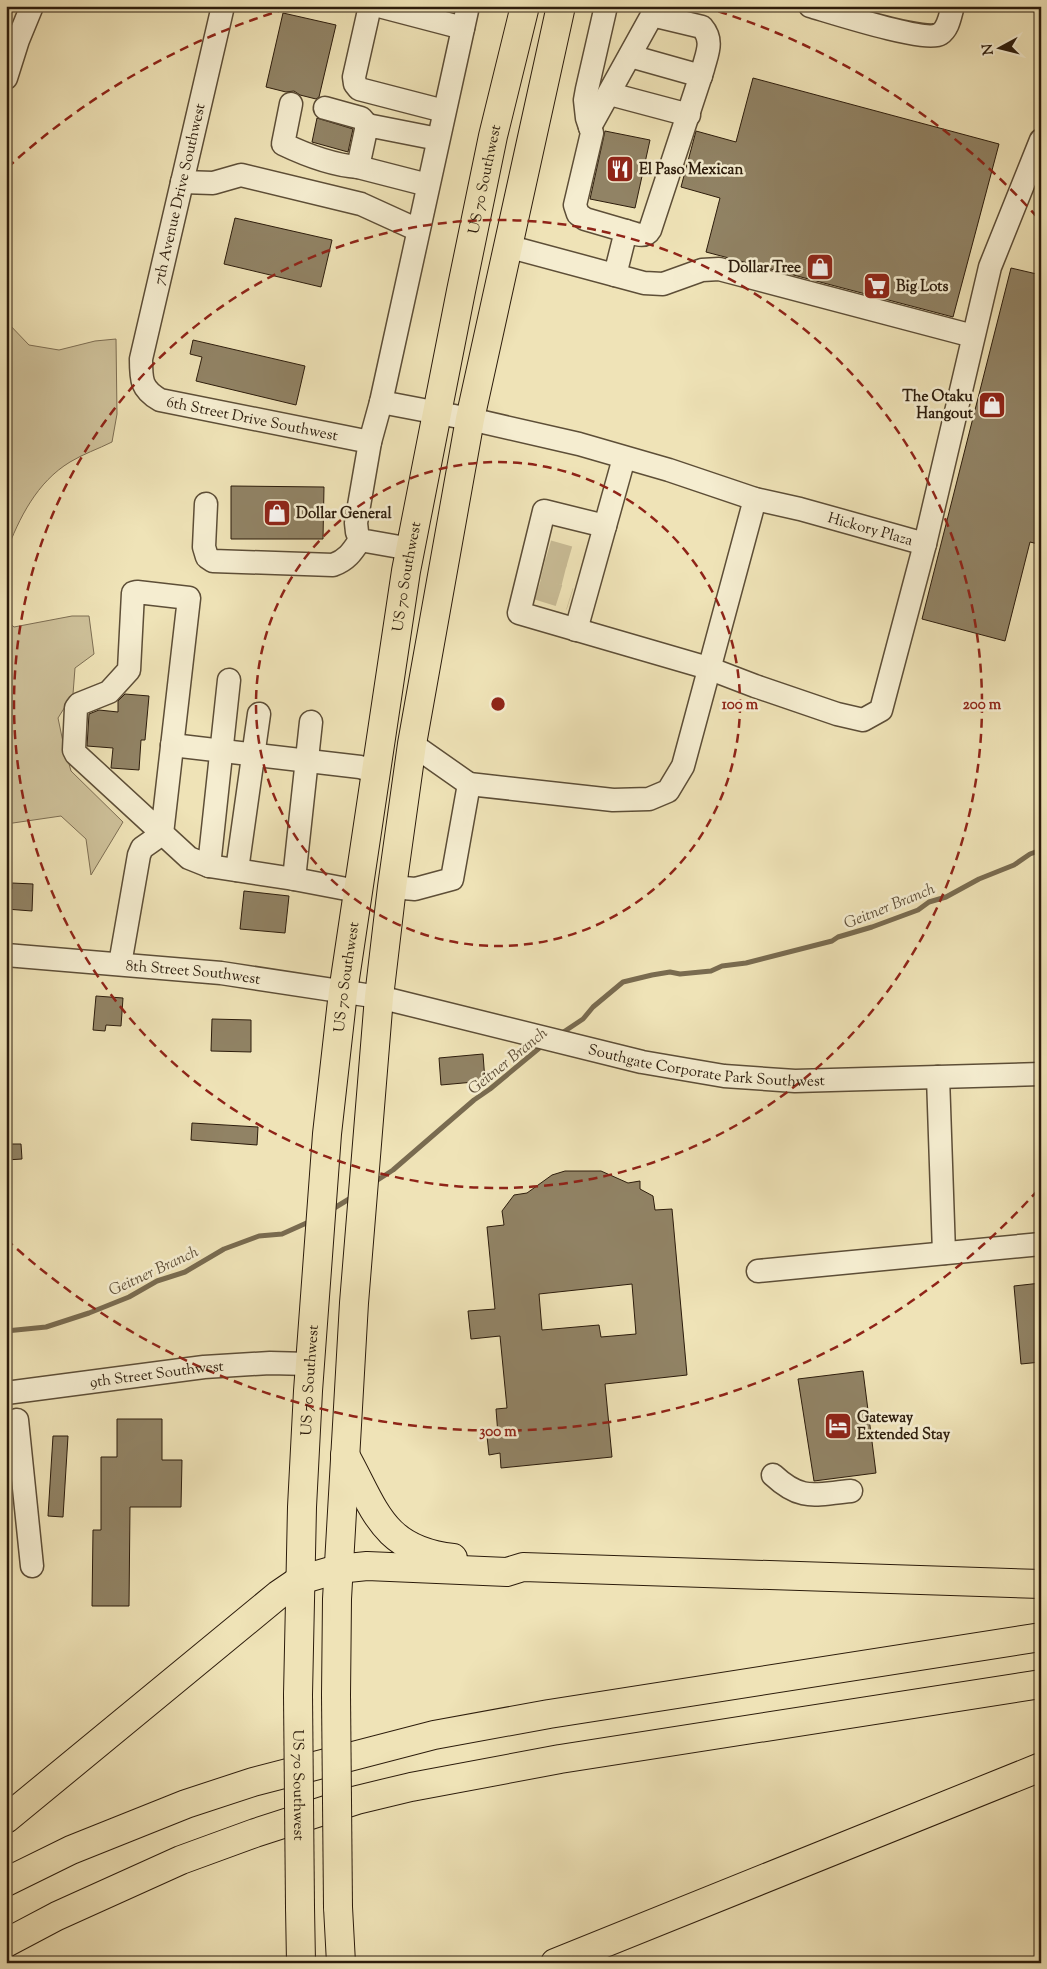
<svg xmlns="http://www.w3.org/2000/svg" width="1047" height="1969" font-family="'Sorts Mill Goudy',serif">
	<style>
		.green { fill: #cec19a; stroke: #7d6e53 }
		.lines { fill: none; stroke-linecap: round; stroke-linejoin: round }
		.stream { stroke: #796b50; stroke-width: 5 }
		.building { fill: #918365; stroke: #2c1c0c; fill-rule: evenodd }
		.minor-tunnel { stroke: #c8bb95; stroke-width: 22; stroke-dasharray: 22 11; stroke-linecap: butt }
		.minor-casing { stroke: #5d4e37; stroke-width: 25 }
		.major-casing { stroke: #2c1c0c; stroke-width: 30 }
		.highway-casing { stroke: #2c1c0c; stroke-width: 30 }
		.minor { stroke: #f5edd0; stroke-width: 22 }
		.major { stroke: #efe3b7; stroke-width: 28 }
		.highway { stroke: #efe3b7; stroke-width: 28 }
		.major-bridge-casing { stroke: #2c1c0c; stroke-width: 30; stroke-linecap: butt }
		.major-bridge { stroke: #efe3b7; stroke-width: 28 }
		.ring { fill: none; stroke: #8f2418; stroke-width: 2.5; stroke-dasharray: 9 6 }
		.labels { text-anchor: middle; stroke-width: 5; stroke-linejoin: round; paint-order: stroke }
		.poi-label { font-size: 15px; font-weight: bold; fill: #2c1c0c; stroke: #f5edd0; text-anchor: start }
		.street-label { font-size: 15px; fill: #2c1c0c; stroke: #f5edd0 }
		.water-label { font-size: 16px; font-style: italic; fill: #605039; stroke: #f5edd0 }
		.centre { fill: #8f2418; stroke: #f5edd0; stroke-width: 2.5 }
		.ring-label { font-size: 15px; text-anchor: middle; font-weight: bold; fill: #8f2418; stroke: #f5edd0; stroke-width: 5; stroke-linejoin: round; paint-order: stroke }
	</style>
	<rect width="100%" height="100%" fill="#efe3b7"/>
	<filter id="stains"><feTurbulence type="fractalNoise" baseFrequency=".004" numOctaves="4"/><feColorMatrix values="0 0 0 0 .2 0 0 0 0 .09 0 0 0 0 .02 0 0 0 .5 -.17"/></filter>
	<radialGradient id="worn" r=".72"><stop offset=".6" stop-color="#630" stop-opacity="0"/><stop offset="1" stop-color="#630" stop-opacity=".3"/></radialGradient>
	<g class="green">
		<path d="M 6,321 L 29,345 L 59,350 L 95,341 L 116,339 L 117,414 L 112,442 C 98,449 83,454 70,462 C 37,482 19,518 6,553 Z"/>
		<polygon points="72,616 89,616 94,654 75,668 73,694 58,718 63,742 71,771 123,822 91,875 86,839 61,816 6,824 6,620 14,627"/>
	</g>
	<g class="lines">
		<g class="stream">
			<polyline points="559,1035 583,1019 593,1007 623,982 652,975 670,972 680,974 711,971 722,966 746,963 832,941 838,937 872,927 918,910 929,902 946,897 979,879 1014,865 1030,854 1041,850"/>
			<polyline points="373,1183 393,1170 474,1100 490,1089 543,1045"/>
			<polyline points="331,1210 354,1196"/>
			<polyline points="6,1331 46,1327 89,1313 129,1297 157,1281 185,1272 224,1249 259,1236 282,1234 311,1221"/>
		</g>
	</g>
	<g class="building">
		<polygon points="283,13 336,25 319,97 316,99 300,95 294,91 286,92 266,87"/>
		<polygon points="753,78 999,144 953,317 706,252 720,198 681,187 696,131 736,142"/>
		<polygon points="317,118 353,129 348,152 312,142"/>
		<polygon points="605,131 650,140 635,208 590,199"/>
		<polygon points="235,218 332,240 321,287 224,264"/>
		<polygon points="1011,268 1041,275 1041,534 1038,544 1030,542 1005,641 922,619"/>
		<polygon points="193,340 305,366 296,405 196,381 202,357 190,354"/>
		<polygon points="231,486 324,487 323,539 231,539"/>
		<polygon points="125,694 149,696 145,740 141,740 139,770 111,768 113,748 87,746 89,714 99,710 118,712 118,701"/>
		<polygon points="12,883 33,884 32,911 6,909 6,889 12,889"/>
		<polygon points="244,891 289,896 285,933 240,929"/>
		<polygon points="96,996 123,998 121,1026 106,1025 105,1031 93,1030"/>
		<polygon points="212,1019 251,1020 251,1052 211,1051"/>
		<polygon points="483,1054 485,1081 441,1085 439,1058"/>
		<polygon points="192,1123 258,1127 257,1145 191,1140"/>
		<polygon points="6,1144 21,1144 22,1159 6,1160"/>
		<path d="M 565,1171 L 601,1171 L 628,1183 L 640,1181 L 640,1189 L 653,1196 L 655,1210 L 672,1209 L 687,1375 L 605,1384 L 612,1457 L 501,1468 L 500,1453 L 489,1455 L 487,1436 L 498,1435 L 496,1409 L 507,1408 L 500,1336 L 471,1339 L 468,1311 L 495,1309 L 487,1227 L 504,1225 L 502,1211 L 514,1195 L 527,1193 L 552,1175 ZM 632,1284 L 636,1334 L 601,1337 L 599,1325 L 542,1330 L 539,1294 Z"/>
		<polygon points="1041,1283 1041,1362 1021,1364 1014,1286"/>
		<polygon points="863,1371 876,1473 814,1481 798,1379"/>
		<polygon points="117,1419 162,1419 162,1460 182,1460 181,1507 130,1507 129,1606 92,1606 93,1530 101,1530 101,1457 117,1457"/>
		<polygon points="53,1436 68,1436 63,1517 48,1516"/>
	</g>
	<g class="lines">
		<g class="minor-tunnel">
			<polyline points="548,551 579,560"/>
			<polyline points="543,569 575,577"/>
			<polyline points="538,589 570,599"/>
		</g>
		<g class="minor-casing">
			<g id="minor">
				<path id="s1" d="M 223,6 L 141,359 C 141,380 141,389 160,400 L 370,442"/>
				<polyline points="370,6 354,77 355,84 359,89 444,111"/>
				<polyline points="379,6 463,28"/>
				<polyline points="606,6 587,89 585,100 587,118 592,133 575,205 578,214 585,219 626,231 615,275"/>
				<path d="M 810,6 C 831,12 926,43 940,34 C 949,28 950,15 953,6"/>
				<polyline points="630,56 701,76"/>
				<polyline points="6,78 18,40 32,6"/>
				<polyline points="610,94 689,115"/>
				<path d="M 291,104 L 283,144 C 306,155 331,165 358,167"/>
				<polyline points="325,108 361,118 367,125"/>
				<path d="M 590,127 L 651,17 L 656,16 L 702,27 C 714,41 707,53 703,69 L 650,230 C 645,239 634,233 626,231"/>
				<polyline points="182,182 213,183 241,175 361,204 418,230"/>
				<polyline points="428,185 358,167 367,125 438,139"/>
				<polyline points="507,246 644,283 663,284 702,270 719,269 973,336"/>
				<path id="s2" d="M 381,402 L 470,419 L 579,444 L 669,470 L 755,499 L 800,509 L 925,544 L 990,267 L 1041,140"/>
				<path d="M 206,504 L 204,547 L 207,557 L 213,561 L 333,565 C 347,560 352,552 360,540"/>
				<polyline points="605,526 544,511 519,613 708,668 755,686 837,714 863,720 881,710 925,544"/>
				<polyline points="411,549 360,540 357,532 356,523 370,442 381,402 468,6"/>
				<polyline points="576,630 624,458"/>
				<polyline points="172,745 360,767 376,772"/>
				<polyline points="469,784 613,800 649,799 668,791 683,766 755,499"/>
				<polyline points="209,866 229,680"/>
				<polyline points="237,870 259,714"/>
				<polyline points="294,879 357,891"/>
				<polyline points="392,887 415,889 452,879 469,784 412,744"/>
				<path id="s3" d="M 6,955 L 221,973 L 379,997 L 642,1062 L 724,1076 L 795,1081 L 1041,1074"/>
				<polyline points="120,964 139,855 142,848 162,834 189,598 137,592 133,593 129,670 109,692 79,704 76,708 74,750 76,754 189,858 209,866 294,879 311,722"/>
				<polyline points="938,1077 944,1253"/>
				<polyline points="758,1271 1041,1244"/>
				<path id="s4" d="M 6,1393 L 204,1367 L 270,1363 L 309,1364"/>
				<polyline points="17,1420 32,1566"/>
				<path d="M 773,1475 C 802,1502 815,1494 851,1491"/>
			</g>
		</g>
		<g class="major-casing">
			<g id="major">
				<path id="s5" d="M 298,1695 L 302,1507 L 308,1391 L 327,1134 L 343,992 L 406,571 L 461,291 L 493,136 L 525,6"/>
				<polyline points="336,1695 337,1599 354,1303 379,997 392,887 412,744 470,419 561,6"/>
				<polyline points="300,1907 301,1963"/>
				<polyline points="338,1907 341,1963"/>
			</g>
		</g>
		<g class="highway-casing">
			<g id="highway">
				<path d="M 345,1455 C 375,1509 382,1550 453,1558"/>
				<polyline points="6,1819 278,1595 300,1580 338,1569 367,1566 507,1572 523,1567 1041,1584"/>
				<polyline points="6,1882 71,1850 186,1804 253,1782 434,1735 549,1714 1041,1637"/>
				<polyline points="6,1943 57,1916 181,1860 255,1833 357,1800 411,1787 560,1759 1041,1684"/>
				<polyline points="555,1963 1041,1767"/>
			</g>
		</g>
		<use href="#minor" class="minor"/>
		<use href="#major" class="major"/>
		<use href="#highway" class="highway"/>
		<g class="major-bridge-casing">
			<g id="major-bridge">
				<path id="s6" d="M 298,1695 L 300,1907"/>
				<polyline points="336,1695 338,1907"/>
			</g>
		</g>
		<use href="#major-bridge" class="major-bridge"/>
	</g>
	<g class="ring">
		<circle cx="498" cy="704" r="242"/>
		<circle cx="498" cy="704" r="484"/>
		<path d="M1038 1190A727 727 0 0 1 7 1240M7 168A727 727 0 0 1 292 7M704 7A727 727 0 0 1 1038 218"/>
	</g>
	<defs>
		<g id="restaurant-square" transform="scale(1.4375)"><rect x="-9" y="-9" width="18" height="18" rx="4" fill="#8f2418" stroke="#f5edd0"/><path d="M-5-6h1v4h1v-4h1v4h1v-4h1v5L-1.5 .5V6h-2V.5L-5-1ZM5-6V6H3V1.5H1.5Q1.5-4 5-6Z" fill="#fff"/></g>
		<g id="shop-square" transform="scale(1.4375)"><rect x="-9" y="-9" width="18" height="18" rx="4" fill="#8f2418" stroke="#f5edd0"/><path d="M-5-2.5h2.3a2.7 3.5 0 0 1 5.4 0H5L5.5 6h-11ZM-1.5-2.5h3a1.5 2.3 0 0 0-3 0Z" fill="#fff"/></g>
		<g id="supermarket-square" transform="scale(1.4375)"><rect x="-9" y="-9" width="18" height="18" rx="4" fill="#8f2418" stroke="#f5edd0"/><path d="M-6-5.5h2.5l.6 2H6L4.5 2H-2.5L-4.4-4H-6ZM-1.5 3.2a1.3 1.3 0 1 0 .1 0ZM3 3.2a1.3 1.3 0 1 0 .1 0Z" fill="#fff"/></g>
		<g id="hotel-square" transform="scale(1.4375)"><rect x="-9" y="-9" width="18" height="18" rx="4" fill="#8f2418" stroke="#f5edd0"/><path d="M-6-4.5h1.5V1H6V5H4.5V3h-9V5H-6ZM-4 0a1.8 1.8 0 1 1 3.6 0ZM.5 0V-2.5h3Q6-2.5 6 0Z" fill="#fff"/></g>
	</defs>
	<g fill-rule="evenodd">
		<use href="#restaurant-square" x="620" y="169"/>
		<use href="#shop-square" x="820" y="267"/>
		<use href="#supermarket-square" x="877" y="286"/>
		<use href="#shop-square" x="992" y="405"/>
		<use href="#shop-square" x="277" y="513"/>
		<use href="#hotel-square" x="838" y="1426"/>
	</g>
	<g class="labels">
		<g class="poi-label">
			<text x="639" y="174">El Paso Mexican</text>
			<text x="801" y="272" text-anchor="end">Dollar Tree</text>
			<text x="896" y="291">Big Lots</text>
			<text x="973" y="401" text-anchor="end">The Otaku<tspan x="973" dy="17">Hangout</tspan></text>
			<text x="296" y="518">Dollar General</text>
			<text x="857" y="1422">Gateway<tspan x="857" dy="17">Extended Stay</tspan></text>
		</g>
		<g class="street-label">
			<text dy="5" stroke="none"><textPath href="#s5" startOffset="1530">US 70 Southwest</textPath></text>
			<text transform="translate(179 194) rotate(-77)" y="5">7th Avenue Drive Southwest</text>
			<text dy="5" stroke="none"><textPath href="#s1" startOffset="505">6th Street Drive Southwest</textPath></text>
			<text dy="5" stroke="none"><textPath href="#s2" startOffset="506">Hickory Plaza</textPath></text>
			<text dy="5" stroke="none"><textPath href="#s5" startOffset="1125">US 70 Southwest</textPath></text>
			<text dy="5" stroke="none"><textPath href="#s3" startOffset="188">8th Street Southwest</textPath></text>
			<text dy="5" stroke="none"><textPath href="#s5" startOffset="720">US 70 Southwest</textPath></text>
			<text dy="5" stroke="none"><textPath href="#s3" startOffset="711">Southgate Corporate Park Southwest</textPath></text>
			<text dy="5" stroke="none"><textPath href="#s4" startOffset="152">9th Street Southwest</textPath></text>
			<text dy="5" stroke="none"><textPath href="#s5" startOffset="315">US 70 Southwest</textPath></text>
			<text dy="5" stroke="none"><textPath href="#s6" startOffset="90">US 70 Southwest</textPath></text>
		</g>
		<g class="water-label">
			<text transform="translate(889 905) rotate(-22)" y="6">Geitner Branch</text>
			<text transform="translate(507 1060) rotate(-39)" y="6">Geitner Branch</text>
			<text transform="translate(153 1270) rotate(-25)" y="6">Geitner Branch</text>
		</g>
	</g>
	<circle cx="498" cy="704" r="8" class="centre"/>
	<g class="ring-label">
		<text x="740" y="709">100 m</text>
		<text x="982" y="709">200 m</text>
		<text x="498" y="1436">300 m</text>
	</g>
	<rect width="1047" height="1969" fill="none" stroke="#efe3b7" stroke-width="25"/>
	<rect x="8" y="8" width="1032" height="1954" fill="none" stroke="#2c1c0c" stroke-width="2.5"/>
	<rect x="12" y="12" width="1022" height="1944" fill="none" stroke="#2c1c0c"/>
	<g transform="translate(1000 48) rotate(263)" stroke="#f5edd0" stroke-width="4" paint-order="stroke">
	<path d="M0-4L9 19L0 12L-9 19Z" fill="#2c1c0c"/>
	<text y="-8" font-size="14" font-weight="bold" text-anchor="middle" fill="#2c1c0c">N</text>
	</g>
	<rect width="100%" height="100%" filter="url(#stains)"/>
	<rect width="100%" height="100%" fill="url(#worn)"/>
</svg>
